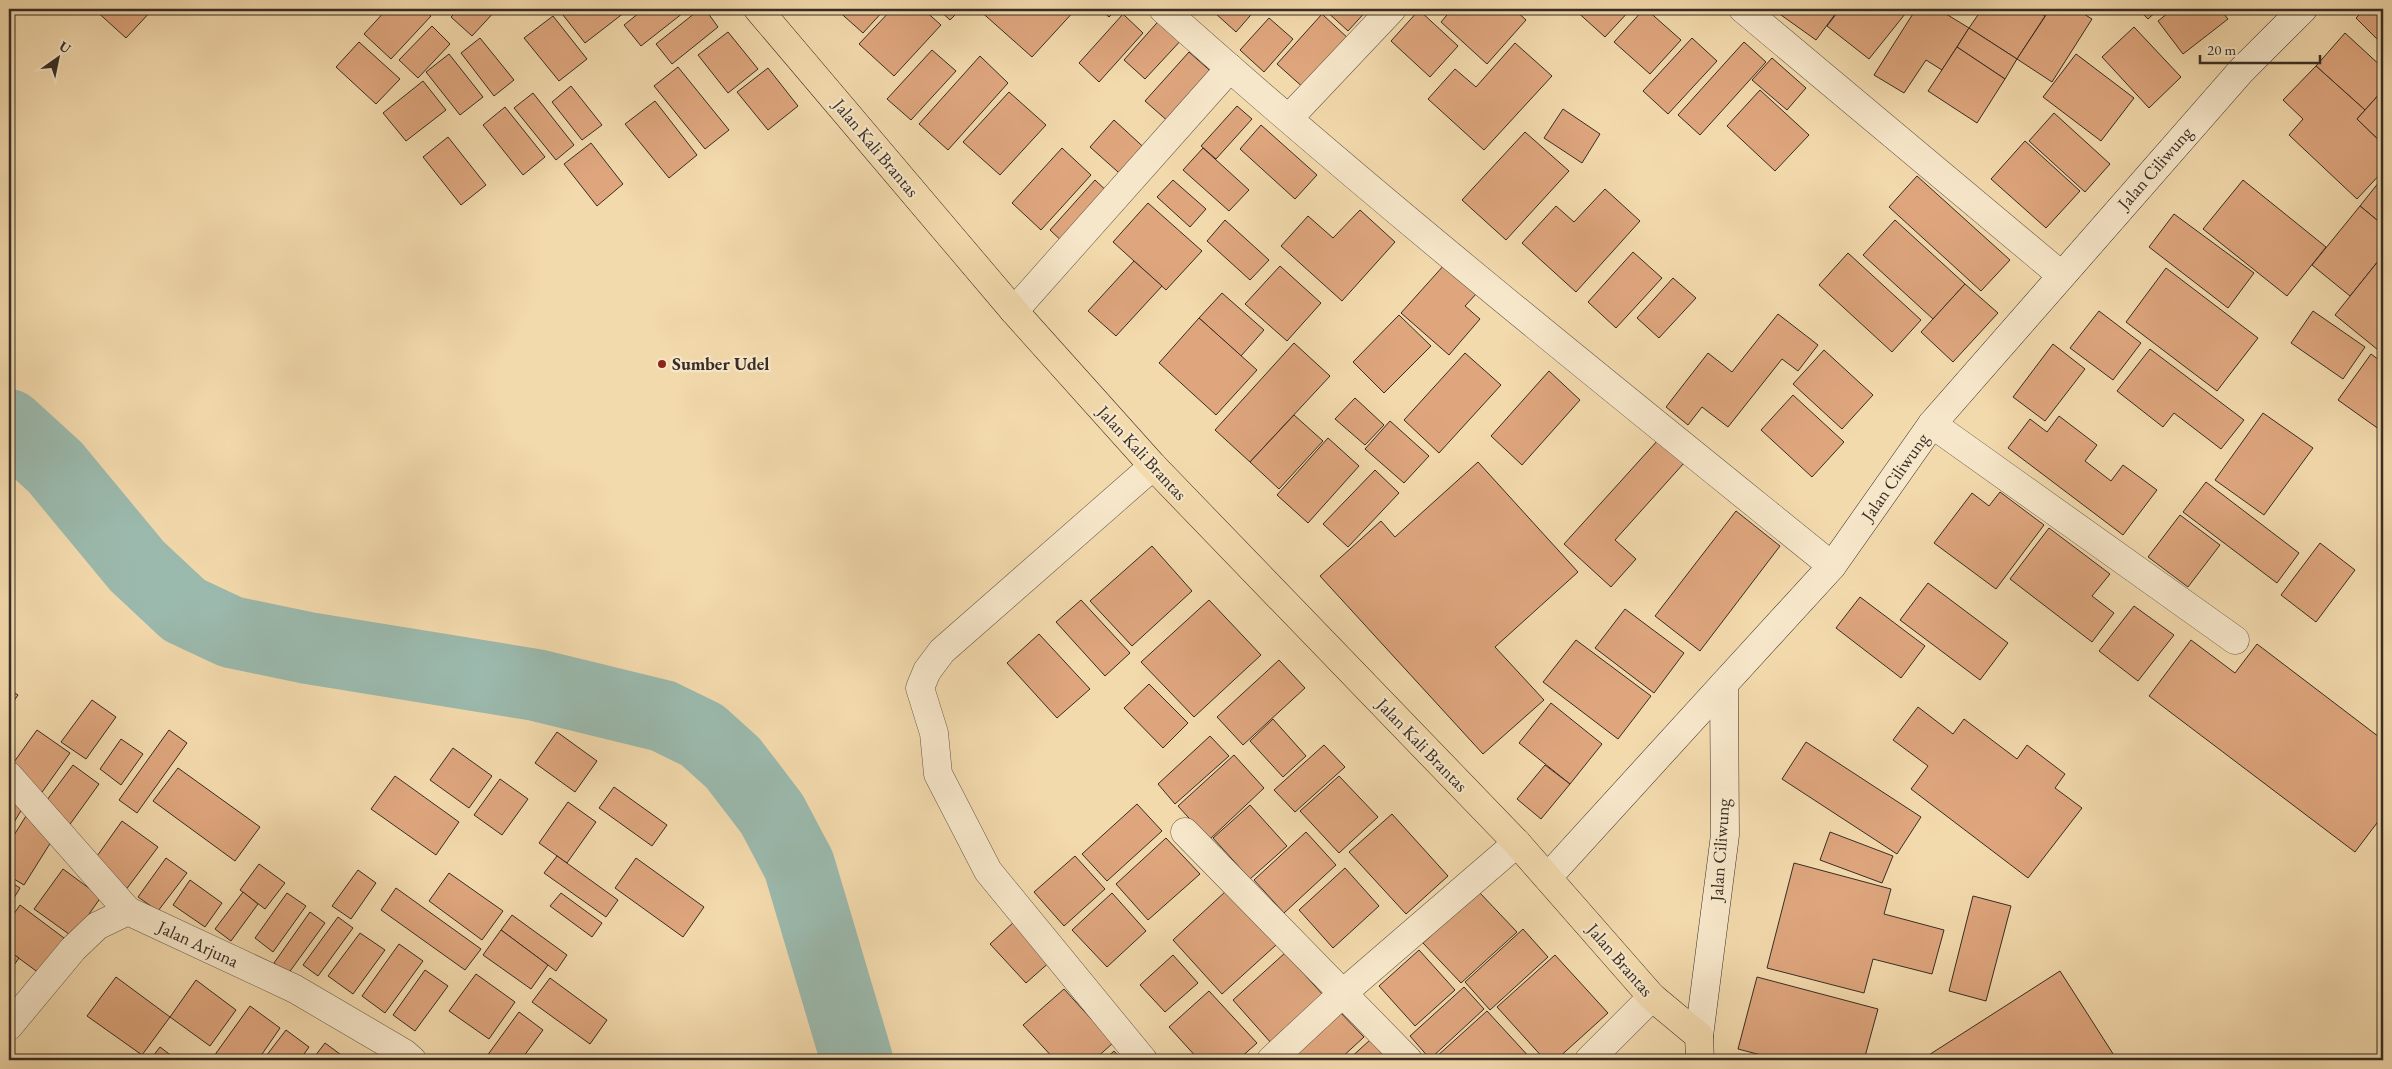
<svg xmlns="http://www.w3.org/2000/svg" width="2392" height="1069" font-family="'EB Garamond',serif">
	<style>
		.lines { fill: none; stroke-linecap: round; stroke-linejoin: round }
		.river { stroke: #9bbaae; stroke-width: 72 }
		.building { fill: #dfa67e; stroke: #372d24 }
		.street-casing { stroke: #665846; stroke-width: 29 }
		.secondary-casing { stroke: #372d24; stroke-width: 29 }
		.primary-casing { stroke: #372d24; stroke-width: 29 }
		.street { stroke: #f7e7ca; stroke-width: 28 }
		.secondary { stroke: #f7e7ca; stroke-width: 28 }
		.primary { stroke: #f3daad; stroke-width: 28 }
		.poi-dot { fill: #8f2418; stroke: #f7e7ca; stroke-width: 2 }
		.labels { text-anchor: middle; stroke-width: 4.5; stroke-linejoin: round; paint-order: stroke }
		.street-label { font-size: 18px; fill: #372d24; stroke: #f7e7ca }
		.poi-label { font-size: 18px; font-weight: bold; fill: #372d24; stroke: #f7e7ca; text-anchor: start }
	</style>
	<rect width="100%" height="100%" fill="#f3daad"/>
	<filter id="stains"><feTurbulence type="fractalNoise" baseFrequency=".004" numOctaves="4"/><feColorMatrix values="0 0 0 0 .2 0 0 0 0 .09 0 0 0 0 .02 0 0 0 .5 -.17"/></filter>
	<radialGradient id="worn" r=".72"><stop offset=".6" stop-color="#630" stop-opacity="0"/><stop offset="1" stop-color="#630" stop-opacity=".3"/></radialGradient>
	<g class="lines">
		<polyline class="river" points="9,425 55,467 137,566 184,610 231,632 308,648 536,685 663,716 702,735 733,763 772,814 799,865 857,1060"/>
	</g>
	<g class="building">
		<polygon points="94,9 153,9 126,38"/>
		<polygon points="387,9 423,9 431,16 391,59 364,34"/>
		<polygon points="459,9 497,9 472,36 451,17"/>
		<polygon points="571,9 629,9 585,43 563,15"/>
		<polygon points="644,9 688,9 641,46 624,25"/>
		<polygon points="700,9 705,9 718,27 672,64 656,44"/>
		<polygon points="836,9 885,9 863,33"/>
		<polygon points="892,9 923,9 941,25 894,76 859,44"/>
		<polygon points="938,9 961,9 950,20"/>
		<polygon points="978,9 1076,9 1032,57"/>
		<polygon points="1100,9 1117,9 1109,17"/>
		<polygon points="1219,9 1256,9 1236,32 1215,13"/>
		<polygon points="1324,9 1368,9 1348,31"/>
		<polygon points="1452,9 1514,9 1526,20 1487,64 1441,22"/>
		<polygon points="1574,9 1631,9 1605,37"/>
		<polygon points="1644,9 1646,9 1681,40 1650,74 1614,42"/>
		<polygon points="1775,9 1839,9 1816,40 1774,10"/>
		<polygon points="1840,9 1909,9 1869,59 1827,26"/>
		<polygon points="1916,9 1938,9 1969,28 1942,70 1926,60 1904,93 1874,75"/>
		<polygon points="1982,9 2033,9 2045,16 2017,59 1969,28"/>
		<polygon points="2050,9 2076,9 2092,19 2052,82 2017,59"/>
		<polygon points="2138,9 2159,9 2148,19"/>
		<polygon points="2173,9 2220,9 2228,19 2183,54 2158,21"/>
		<polygon points="2365,9 2383,9 2383,45 2356,18"/>
		<polygon points="1419,10 1458,46 1430,77 1391,41"/>
		<polygon points="1123,14 1143,33 1099,82 1079,63"/>
		<polygon points="1322,14 1351,41 1306,90 1277,64"/>
		<polygon points="553,16 587,59 559,81 524,38"/>
		<polygon points="1163,16 1185,36 1145,79 1124,60"/>
		<polygon points="1269,18 1293,39 1264,72 1240,50"/>
		<polygon points="432,26 450,44 418,78 399,60"/>
		<polygon points="2134,27 2181,77 2149,108 2102,57"/>
		<polygon points="1969,28 2017,59 2005,79 1957,47"/>
		<polygon points="728,32 758,69 728,93 698,55"/>
		<polygon points="2345,33 2383,68 2383,90 2365,110 2316,66"/>
		<polygon points="480,38 514,80 494,96 461,53"/>
		<polygon points="1692,38 1717,61 1668,114 1643,91"/>
		<polygon points="359,42 400,79 376,104 336,67"/>
		<polygon points="1744,42 1766,62 1700,135 1678,115"/>
		<polygon points="1515,43 1552,76 1484,150 1428,99 1455,69 1476,87"/>
		<polygon points="1957,47 2005,79 1977,123 1928,91"/>
		<polygon points="932,50 956,71 911,120 887,99"/>
		<polygon points="1189,52 1215,75 1170,123 1145,101"/>
		<polygon points="449,54 483,97 460,115 426,72"/>
		<polygon points="2076,54 2134,98 2101,141 2043,97"/>
		<polygon points="980,56 1008,83 948,150 919,124"/>
		<polygon points="1772,58 1806,88 1787,110 1752,80"/>
		<polygon points="2316,66 2365,110 2357,119 2383,144 2383,171 2357,199 2289,135 2303,119 2283,100"/>
		<polygon points="678,67 729,130 705,149 654,86"/>
		<polygon points="768,68 798,106 768,130 737,92"/>
		<polygon points="423,81 446,110 406,141 383,113"/>
		<polygon points="571,86 602,125 582,140 552,102"/>
		<polygon points="1760,90 1809,135 1775,171 1727,126"/>
		<polygon points="2383,90 2383,144 2357,119"/>
		<polygon points="1009,92 1046,125 1000,175 963,142"/>
		<polygon points="533,93 574,145 556,160 514,108"/>
		<polygon points="655,101 697,155 669,178 625,124"/>
		<polygon points="1237,106 1252,119 1216,159 1201,146"/>
		<polygon points="505,107 545,157 523,175 483,125"/>
		<polygon points="1563,109 1600,134 1582,163 1544,138"/>
		<polygon points="2054,113 2110,164 2085,192 2029,141"/>
		<polygon points="1114,120 1151,154 1127,180 1090,147"/>
		<polygon points="1261,125 1317,175 1295,199 1240,149"/>
		<polygon points="1525,132 1569,171 1506,240 1462,200"/>
		<polygon points="448,137 486,185 461,205 423,157"/>
		<polygon points="2025,141 2080,191 2046,228 1991,179"/>
		<polygon points="591,143 623,184 597,206 564,164"/>
		<polygon points="1062,148 1091,175 1041,230 1012,203"/>
		<polygon points="1203,148 1249,190 1229,211 1183,170"/>
		<polygon points="1917,176 2010,260 1981,291 1889,207"/>
		<polygon points="2383,177 2383,225 2360,206"/>
		<polygon points="1095,180 1111,195 1066,245 1050,230"/>
		<polygon points="1173,180 1206,209 1190,227 1157,197"/>
		<polygon points="2243,180 2326,247 2287,296 2203,229"/>
		<polygon points="1605,189 1640,221 1576,292 1522,243 1556,206 1574,222"/>
		<polygon points="1148,203 1202,251 1166,290 1113,242"/>
		<polygon points="2360,206 2383,225 2383,255 2350,296 2312,265"/>
		<polygon points="1360,210 1395,242 1342,301 1281,246 1308,216 1333,238"/>
		<polygon points="2174,214 2254,273 2228,308 2149,247"/>
		<polygon points="1225,220 1269,260 1250,280 1207,241"/>
		<polygon points="1895,220 1965,284 1933,319 1863,255"/>
		<polygon points="1633,252 1662,278 1616,328 1588,302"/>
		<polygon points="1848,253 1921,320 1892,352 1819,285"/>
		<polygon points="2383,255 2383,354 2335,315"/>
		<polygon points="1134,261 1162,286 1116,336 1088,311"/>
		<polygon points="1445,264 1477,293 1465,306 1480,319 1449,355 1401,313"/>
		<polygon points="1280,266 1321,303 1287,341 1245,304"/>
		<polygon points="2166,268 2258,338 2217,391 2126,322"/>
		<polygon points="1673,278 1696,298 1659,338 1637,318"/>
		<polygon points="1965,284 1998,313 1953,362 1921,332"/>
		<polygon points="1222,293 1264,330 1241,356 1199,318"/>
		<polygon points="2099,311 2141,343 2113,380 2070,348"/>
		<polygon points="2313,311 2365,347 2343,379 2291,343"/>
		<polygon points="1778,314 1818,345 1798,371 1782,359 1728,427 1702,407 1688,425 1666,407 1708,353 1732,372"/>
		<polygon points="1399,315 1431,346 1384,393 1353,362"/>
		<polygon points="1199,318 1257,370 1216,415 1159,363"/>
		<polygon points="1294,343 1330,376 1250,462 1215,430"/>
		<polygon points="2053,344 2085,369 2045,421 2013,397"/>
		<polygon points="2150,349 2244,420 2221,449 2174,413 2163,427 2117,391"/>
		<polygon points="1824,350 1873,395 1842,429 1793,384"/>
		<polygon points="1465,353 1501,385 1439,453 1404,420"/>
		<polygon points="2371,354 2383,363 2383,432 2338,400"/>
		<polygon points="1549,371 1580,400 1522,465 1491,436"/>
		<polygon points="1793,395 1844,442 1812,477 1761,430"/>
		<polygon points="1355,398 1384,425 1365,445 1335,419"/>
		<polygon points="2263,413 2313,448 2264,515 2215,480"/>
		<polygon points="1294,415 1323,441 1279,489 1250,462"/>
		<polygon points="2059,416 2097,445 2085,461 2111,481 2123,465 2157,490 2123,535 2008,448 2030,419 2047,432"/>
		<polygon points="1390,421 1429,456 1404,483 1365,449"/>
		<polygon points="1328,438 1359,466 1308,523 1277,495"/>
		<polygon points="1658,440 1684,463 1615,540 1636,559 1611,587 1564,544"/>
		<polygon points="1478,462 1578,572 1495,647 1544,700 1483,754 1320,576 1381,521 1395,537"/>
		<polygon points="1375,470 1399,493 1348,547 1323,524"/>
		<polygon points="2206,482 2299,553 2277,583 2183,512"/>
		<polygon points="2000,492 2044,525 1996,589 1934,543 1972,493 1989,506"/>
		<polygon points="1736,511 1780,546 1700,651 1655,616"/>
		<polygon points="2180,515 2220,545 2188,587 2148,557"/>
		<polygon points="2049,528 2110,574 2092,596 2114,613 2092,642 2010,579"/>
		<polygon points="2320,543 2355,570 2316,622 2281,595"/>
		<polygon points="1152,546 1192,591 1132,646 1090,601"/>
		<polygon points="1928,583 2008,643 1980,680 1900,620"/>
		<polygon points="1860,597 1925,646 1901,678 1836,628"/>
		<polygon points="1081,600 1130,653 1105,676 1056,622"/>
		<polygon points="1209,600 1261,655 1194,717 1141,662"/>
		<polygon points="2134,606 2174,635 2138,681 2099,651"/>
		<polygon points="1625,609 1684,653 1654,693 1595,648"/>
		<polygon points="1039,634 1090,689 1057,718 1007,663"/>
		<polygon points="1576,640 1651,696 1618,739 1543,682"/>
		<polygon points="2191,640 2235,673 2257,644 2383,740 2383,815 2355,852 2149,696"/>
		<polygon points="1279,660 1305,688 1243,745 1217,717"/>
		<polygon points="1149,684 1188,723 1163,748 1124,708"/>
		<polygon points="9,689 18,695 9,708"/>
		<polygon points="92,700 116,717 86,759 61,742"/>
		<polygon points="1551,703 1602,744 1570,784 1519,743"/>
		<polygon points="1918,707 1953,734 1964,719 2017,759 2027,745 2065,774 2055,788 2082,808 2028,878 1911,789 1928,766 1893,740"/>
		<polygon points="1273,719 1306,756 1283,777 1250,741"/>
		<polygon points="37,730 70,753 40,795 9,769"/>
		<polygon points="169,730 187,743 137,813 119,800"/>
		<polygon points="557,732 597,761 575,792 535,763"/>
		<polygon points="1210,736 1229,756 1175,804 1158,784"/>
		<polygon points="121,739 143,754 121,785 100,769"/>
		<polygon points="1806,742 1921,817 1897,854 1782,779"/>
		<polygon points="1324,745 1345,767 1295,812 1274,790"/>
		<polygon points="453,748 492,776 469,808 430,780"/>
		<polygon points="1234,755 1264,788 1209,840 1178,806"/>
		<polygon points="73,765 99,784 68,827 41,808"/>
		<polygon points="1545,765 1570,784 1541,819 1517,799"/>
		<polygon points="178,768 260,827 235,861 153,801"/>
		<polygon points="395,776 459,822 436,855 371,809"/>
		<polygon points="1339,776 1378,817 1339,853 1300,811"/>
		<polygon points="500,779 528,799 502,835 474,815"/>
		<polygon points="614,787 667,825 652,846 599,808"/>
		<polygon points="9,798 23,807 9,831"/>
		<polygon points="568,802 596,822 567,863 539,843"/>
		<polygon points="1137,804 1162,831 1107,881 1082,854"/>
		<polygon points="1250,805 1287,846 1250,879 1213,838"/>
		<polygon points="1392,814 1448,876 1406,914 1349,852"/>
		<polygon points="26,816 56,834 24,885 9,876 9,843"/>
		<polygon points="122,821 158,847 125,891 90,866"/>
		<polygon points="1306,832 1336,865 1284,913 1254,880"/>
		<polygon points="1830,832 1893,856 1882,883 1820,860"/>
		<polygon points="1166,838 1200,874 1148,920 1116,884"/>
		<polygon points="557,856 618,900 606,917 544,873"/>
		<polygon points="1075,856 1105,889 1064,926 1034,892"/>
		<polygon points="166,858 187,873 158,911 138,897"/>
		<polygon points="636,858 704,907 683,937 615,888"/>
		<polygon points="1794,863 1891,889 1884,914 1944,930 1932,974 1873,959 1864,993 1767,968"/>
		<polygon points="259,864 285,883 265,909 240,890"/>
		<polygon points="1345,868 1379,906 1333,948 1299,910"/>
		<polygon points="63,869 101,897 73,937 34,909"/>
		<polygon points="358,870 376,883 351,919 332,906"/>
		<polygon points="449,873 503,911 482,940 429,901"/>
		<polygon points="190,880 222,903 205,927 173,905"/>
		<polygon points="9,881 20,888 9,906"/>
		<polygon points="396,888 481,949 465,970 381,910"/>
		<polygon points="1226,891 1276,945 1222,994 1173,940"/>
		<polygon points="243,892 258,904 231,941 215,929"/>
		<polygon points="1479,892 1517,932 1461,983 1423,943"/>
		<polygon points="287,893 306,906 273,952 255,938"/>
		<polygon points="561,893 602,923 592,937 550,906"/>
		<polygon points="1112,893 1146,931 1107,967 1072,930"/>
		<polygon points="1973,896 2011,906 1986,1001 1949,991"/>
		<polygon points="20,905 64,938 39,973 9,951 9,921"/>
		<polygon points="310,912 325,923 288,974 274,963"/>
		<polygon points="512,915 567,955 556,971 501,930"/>
		<polygon points="338,917 353,928 318,976 303,965"/>
		<polygon points="1015,921 1052,960 1026,983 990,944"/>
		<polygon points="1523,929 1548,957 1490,1010 1465,982"/>
		<polygon points="501,930 548,965 531,989 483,955"/>
		<polygon points="360,933 385,950 353,994 328,976"/>
		<polygon points="399,944 423,961 385,1013 362,996"/>
		<polygon points="1419,950 1455,990 1415,1026 1379,986"/>
		<polygon points="9,951 19,958 9,972"/>
		<polygon points="1285,953 1324,996 1272,1044 1233,1000"/>
		<polygon points="1173,955 1198,983 1165,1012 1140,985"/>
		<polygon points="1555,955 1608,1013 1556,1060 1545,1060 1497,1007"/>
		<polygon points="425,970 448,986 415,1031 393,1015"/>
		<polygon points="2060,971 2117,1060 1921,1060"/>
		<polygon points="476,974 515,1002 489,1039 449,1011"/>
		<polygon points="116,977 170,1017 142,1055 87,1016"/>
		<polygon points="1757,977 1878,1009 1864,1060 1780,1060 1738,1049"/>
		<polygon points="550,978 607,1020 590,1044 532,1002"/>
		<polygon points="196,980 236,1010 210,1046 170,1017"/>
		<polygon points="1464,987 1484,1009 1430,1059 1410,1036"/>
		<polygon points="1064,989 1113,1043 1094,1060 1055,1060 1023,1025"/>
		<polygon points="1209,991 1257,1043 1238,1060 1199,1060 1169,1027"/>
		<polygon points="250,1006 280,1028 258,1060 221,1060 214,1056"/>
		<polygon points="1336,1008 1364,1037 1339,1060 1286,1060"/>
		<polygon points="1487,1011 1532,1060 1439,1060 1436,1057"/>
		<polygon points="519,1012 543,1030 521,1060 484,1060"/>
		<polygon points="286,1030 309,1047 300,1060 263,1060"/>
		<polygon points="1370,1040 1388,1060 1348,1060"/>
		<polygon points="325,1043 348,1060 312,1060"/>
		<polygon points="160,1047 177,1060 150,1060"/>
		<polygon points="1114,1051 1122,1060 1104,1060"/>
	</g>
	<g class="lines">
		<g class="street-casing">
			<g id="street">
				<path d="M 1163,9 C 1379,202 1607,384 1832,566"/>
				<polyline points="1743,9 2061,275"/>
				<polyline points="1289,118 1392,9"/>
				<polyline points="1014,311 1230,68"/>
				<polyline points="1932,424 2235,640"/>
				<polyline points="9,776 128,911"/>
				<polyline points="1185,832 1408,1060"/>
				<polyline points="9,1026 73,949 97,926 128,911 295,989 404,1053 412,1060"/>
				<polyline points="1143,1060 988,871 938,774 934,733 920,688 927,671 942,651 1153,466"/>
				<polyline points="1271,1060 1343,993 1517,843"/>
				<polyline points="1589,1060 1652,997"/>
			</g>
		</g>
		<g class="secondary-casing">
			<g id="secondary">
				<polyline points="1548,877 1724,684"/>
				<polyline points="1699,1036 1725,835 1724,684 1832,566 1932,424 2241,71 2303,9"/>
			</g>
		</g>
		<g class="primary-casing">
			<polyline id="primary" points="758,9 1014,311 1153,466 1517,843 1652,997 1699,1036 1700,1060"/>
		</g>
		<use href="#street" class="street"/>
		<use href="#secondary" class="secondary"/>
		<use href="#primary" class="primary"/>
	</g>
	<circle class="poi-dot" cx="662" cy="364" r="5"/>
	<g class="labels">
		<g class="street-label">
			<text transform="translate(876 148) rotate(50)" y="6">Jalan Kali Brantas</text>
			<text transform="translate(2155 168) rotate(-49)" y="6">Jalan Ciliwung</text>
			<text transform="translate(1142 453) rotate(47)" y="6">Jalan Kali Brantas</text>
			<text transform="translate(1895 477) rotate(-55)" y="6">Jalan Ciliwung</text>
			<text transform="translate(1422 745) rotate(46)" y="6">Jalan Kali Brantas</text>
			<text transform="translate(1720 850) rotate(-86)" y="6">Jalan Ciliwung</text>
			<text transform="translate(198 944) rotate(25)" y="6">Jalan Arjuna</text>
			<text transform="translate(1620 960) rotate(49)" y="6">Jalan Brantas</text>
		</g>
		<g class="poi-label">
			<text x="672" y="370">Sumber Udel</text>
		</g>
	</g>
	<rect width="2392" height="1069" fill="none" stroke="#f3daad" stroke-width="30"/>
	<rect x="10" y="10" width="2372" height="1049" fill="none" stroke="#372d24" stroke-width="2.5"/>
	<rect x="15" y="15" width="2362" height="1039" fill="none" stroke="#372d24"/>
	<g transform="translate(58 58) rotate(33)" stroke="#f7e7ca" stroke-width="4" paint-order="stroke">
	<path d="M0-4L9 19L0 12L-9 19Z" fill="#372d24"/>
	<text y="-8" font-size="14" font-weight="bold" text-anchor="middle" fill="#372d24">U</text>
	</g>
	<path d="M2200 55v8h120v-8" fill="none" stroke="#372d24" stroke-width="2.5"/>
	<text x="2207" y="55" font-size="15" fill="#372d24" stroke="#f7e7ca" stroke-width="4" paint-order="stroke">20 m</text>
	<rect width="100%" height="100%" filter="url(#stains)"/>
	<rect width="100%" height="100%" fill="url(#worn)"/>
</svg>
